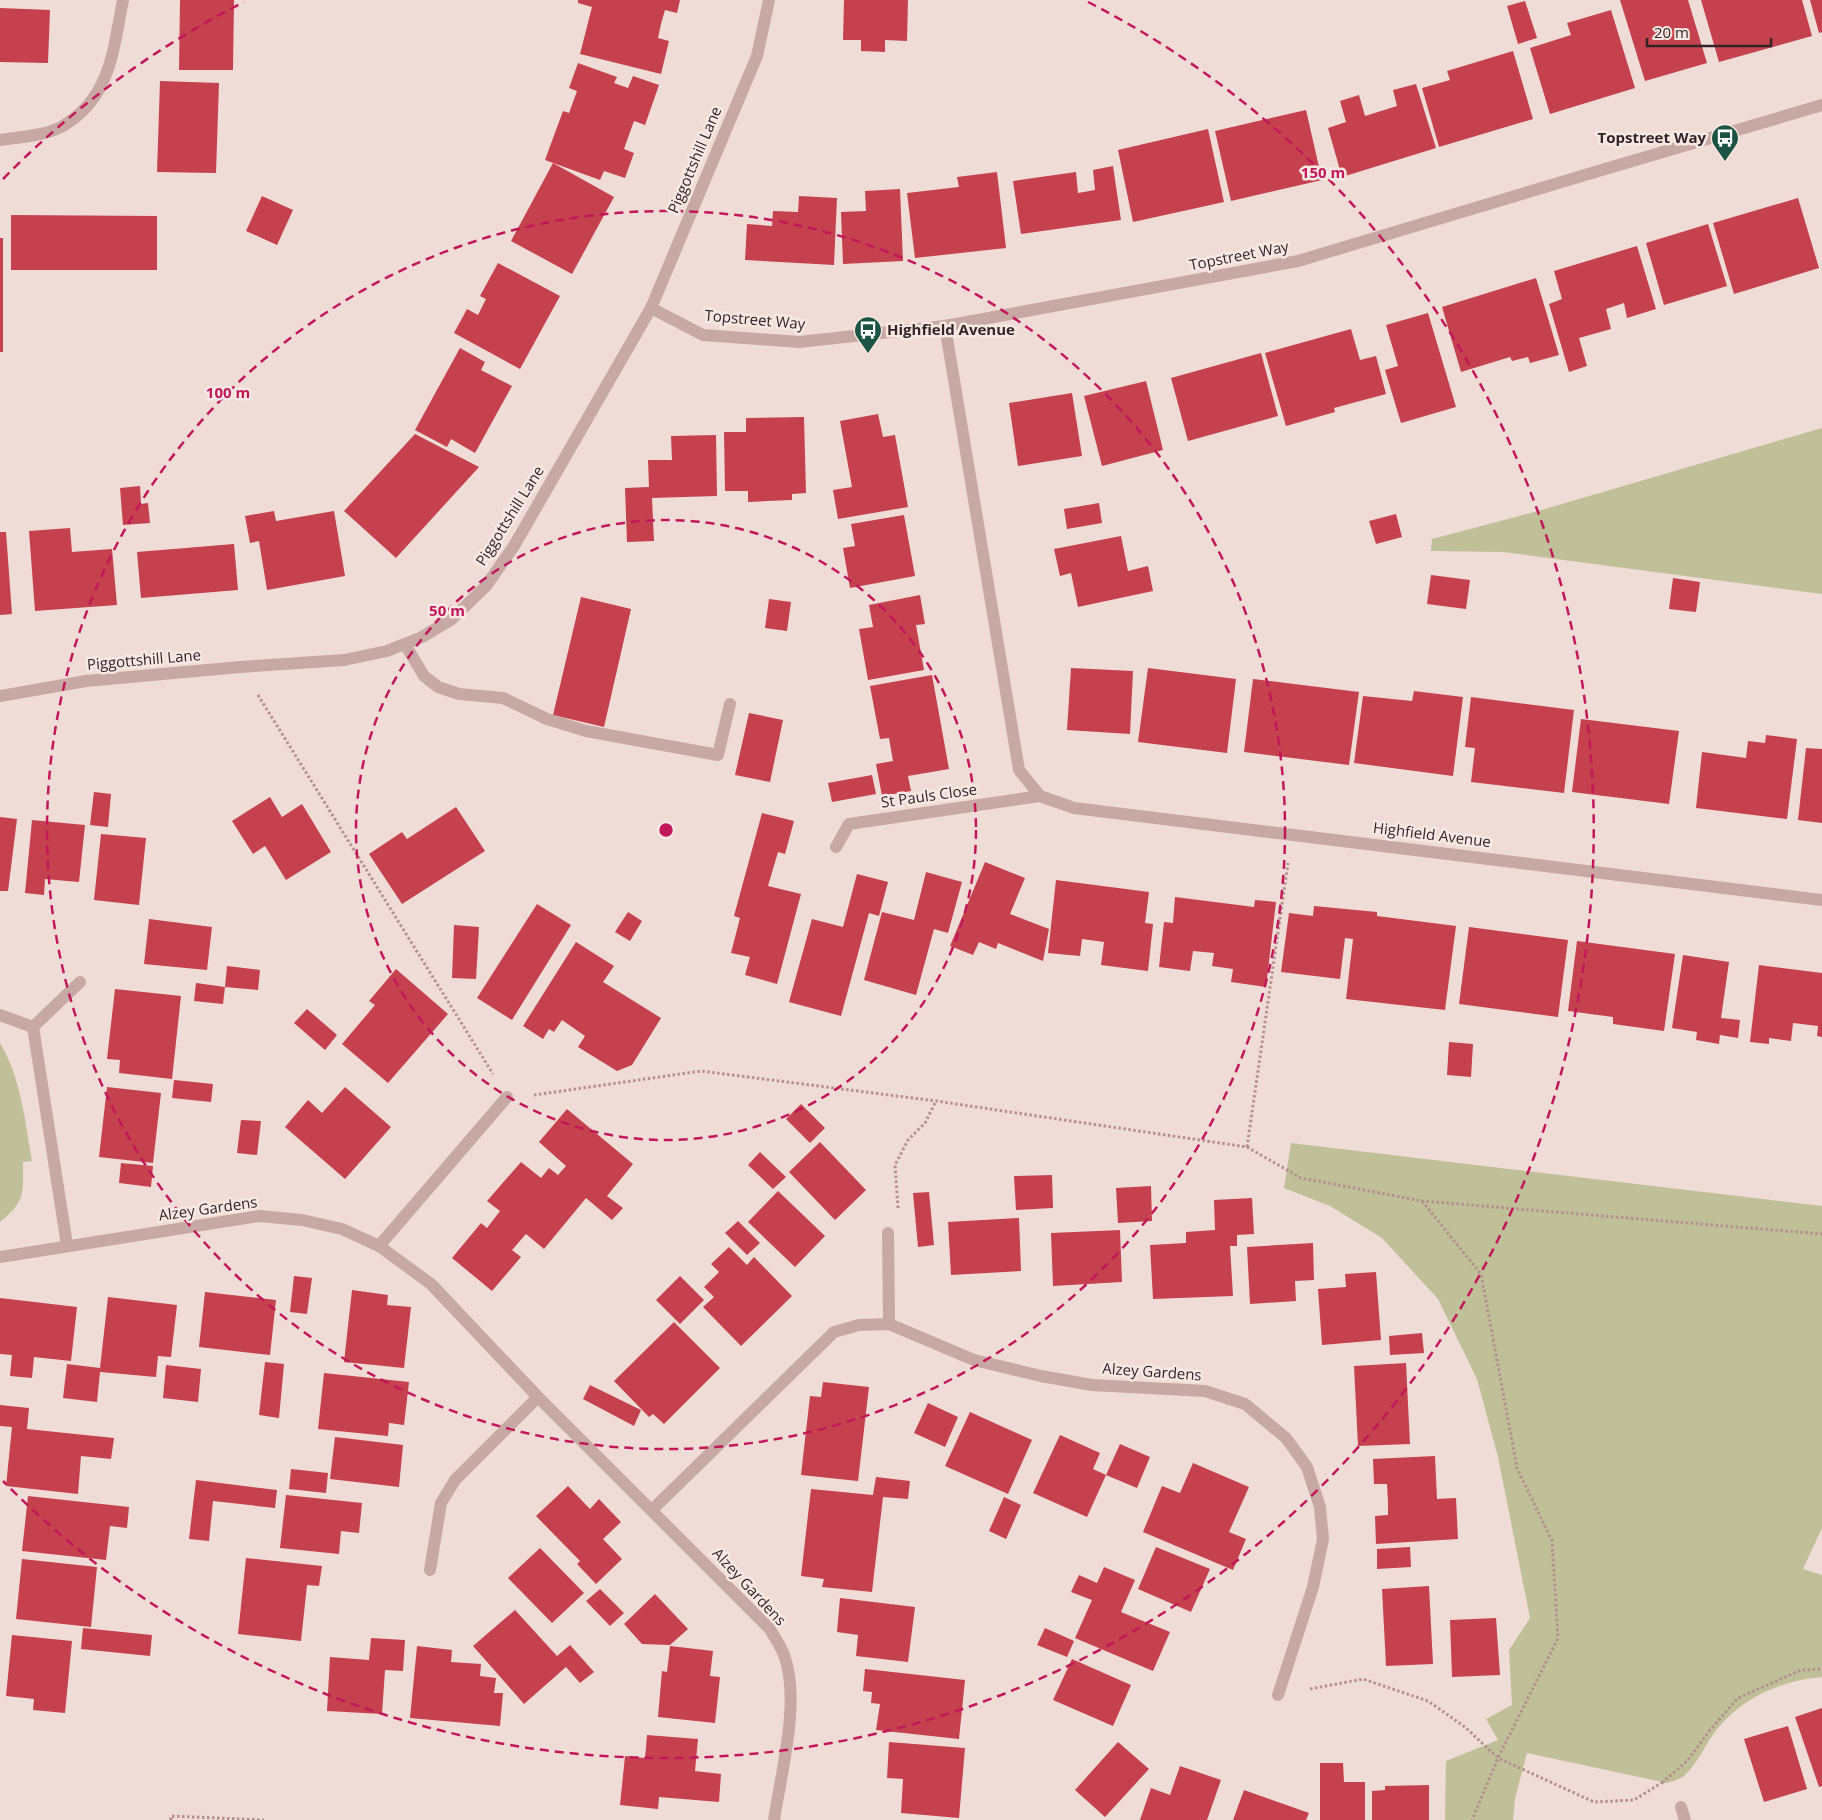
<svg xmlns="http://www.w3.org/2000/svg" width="1822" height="1820" font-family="'Open Sans',sans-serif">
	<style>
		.green { fill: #bfbf98 }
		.building { fill: #c5414e }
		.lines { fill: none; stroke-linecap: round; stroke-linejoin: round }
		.path { stroke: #b4918e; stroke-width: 3; stroke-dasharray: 2.5 2.5; stroke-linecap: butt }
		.minor { stroke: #c8a8a4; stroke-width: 12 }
		.ring { fill: none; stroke: #c2185b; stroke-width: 2.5; stroke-dasharray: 9 6 }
		.labels { text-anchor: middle; stroke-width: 5; stroke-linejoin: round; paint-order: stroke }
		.poi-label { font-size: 15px; font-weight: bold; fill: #332526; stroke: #f8e8e3; text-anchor: end }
		.street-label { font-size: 15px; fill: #332526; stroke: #f8e8e3 }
		.centre { fill: #c2185b; stroke: #f8e8e3; stroke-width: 2.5 }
		.ring-label { font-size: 15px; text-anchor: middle; font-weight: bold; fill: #c2185b; stroke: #f8e8e3; stroke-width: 5; stroke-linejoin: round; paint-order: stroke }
	</style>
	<rect width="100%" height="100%" fill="#f0dcd7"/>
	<g class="green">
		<polygon points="1822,428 1822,594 1503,552 1431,551 1432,539 1531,513"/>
		<path d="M 0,1043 C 21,1078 25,1121 32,1161 L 23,1162 C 23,1193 26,1201 0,1222 Z"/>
		<path d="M 1291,1143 L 1822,1206 L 1822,1528 L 1803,1569 L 1822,1575 L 1822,1677 C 1783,1680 1744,1697 1718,1728 C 1706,1742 1699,1762 1685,1775 C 1681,1779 1673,1781 1667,1783 L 1527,1753 L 1515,1798 L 1513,1820 L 1445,1820 L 1446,1761 L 1498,1740 L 1486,1719 L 1512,1705 L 1509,1650 L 1530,1618 L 1498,1457 L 1477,1379 L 1438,1299 L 1382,1238 L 1330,1206 L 1284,1188 Z"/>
	</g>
	<g class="building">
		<polygon points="180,0 234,0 233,70 179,70"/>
		<polygon points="578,0 680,0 677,13 665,10 661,24 658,38 669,41 661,74 580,54 592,7 578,3"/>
		<polygon points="844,0 908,0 907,41 885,40 885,52 861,51 861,40 843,40"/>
		<polygon points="1620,0 1688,0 1707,63 1645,81"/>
		<polygon points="1701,0 1802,0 1812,36 1719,62"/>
		<polygon points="1810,0 1822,0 1822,32 1819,33"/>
		<polygon points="1525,1 1537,38 1518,44 1507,6"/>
		<polygon points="0,8 50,10 48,63 0,62"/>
		<polygon points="1611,10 1635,88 1550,114 1530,48 1571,35 1567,23"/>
		<polygon points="1513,51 1533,119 1439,147 1422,88 1450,80 1447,71"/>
		<polygon points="578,63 617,77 614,83 628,88 633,76 659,85 645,125 634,121 624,149 634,153 625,178 604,171 600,180 545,160 563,111 569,113 577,91 569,88"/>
		<polygon points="160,81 219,83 216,173 157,172"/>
		<polygon points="1416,84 1436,148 1342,177 1328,128 1346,122 1340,101 1359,95 1365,116 1397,106 1393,90"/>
		<polygon points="1306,110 1322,180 1231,201 1215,131"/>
		<polygon points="1208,129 1224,202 1133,222 1118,150"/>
		<polygon points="553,163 614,197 572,274 511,241"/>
		<polygon points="1113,166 1121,220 1021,234 1013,181 1076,172 1078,193 1095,190 1093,170"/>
		<polygon points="997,172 1006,248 915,258 907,193 959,187 957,177"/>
		<polygon points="900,189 903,261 843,264 841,212 866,211 865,191"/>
		<polygon points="262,196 293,210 277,245 246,231"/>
		<polygon points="799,196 837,198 834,265 745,260 747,224 772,226 773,211 798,212"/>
		<polygon points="1798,198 1819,268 1734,294 1713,223"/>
		<polygon points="11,215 157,216 157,270 11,270"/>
		<polygon points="1708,224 1727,286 1664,305 1646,243"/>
		<rect x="0" y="238" width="3" height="114"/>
		<polygon points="1637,246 1656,309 1627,318 1624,303 1606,309 1611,329 1579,338 1587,366 1569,372 1549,304 1562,299 1554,271"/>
		<polygon points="498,263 560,296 520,369 454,333 467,309 478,315 486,299 480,296"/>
		<polygon points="1536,278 1559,355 1530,363 1528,357 1512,361 1510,357 1461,372 1442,307"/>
		<polygon points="1428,313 1456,407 1401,423 1385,370 1398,366 1386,325"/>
		<polygon points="1351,329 1360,360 1376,356 1386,394 1334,408 1335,412 1286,426 1265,353"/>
		<polygon points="460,348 485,362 481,370 512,386 475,453 451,439 447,447 415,430"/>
		<polygon points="1261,353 1278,416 1188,441 1171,378"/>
		<polygon points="1146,381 1163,450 1102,466 1084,396"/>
		<polygon points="1072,393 1082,456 1018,466 1009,403"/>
		<polygon points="878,414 883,437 895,435 908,507 838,519 833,490 852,487 840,421"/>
		<polygon points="804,417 806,493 792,494 792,500 748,502 748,491 725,491 724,432 746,432 746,418"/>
		<polygon points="415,434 479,467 396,558 344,511"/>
		<polygon points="716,435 717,496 652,498 654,541 627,542 625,488 649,487 648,460 672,460 671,436"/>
		<polygon points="140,486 141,504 148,503 150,523 123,525 120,488"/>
		<polygon points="1099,503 1102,523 1067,529 1064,509"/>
		<polygon points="274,511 276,521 334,511 345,576 267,590 259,541 250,543 245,516"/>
		<polygon points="1396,514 1402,537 1376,544 1369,521"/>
		<polygon points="904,515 915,576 850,588 843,548 855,546 851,524"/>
		<polygon points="70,528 72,552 112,549 117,605 35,611 29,531"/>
		<polygon points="0,532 6,532 12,614 0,615"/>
		<polygon points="1121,536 1128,571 1148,566 1153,591 1078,607 1071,573 1060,576 1054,549"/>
		<polygon points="234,544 238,590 141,598 137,552"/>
		<polygon points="1431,575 1470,580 1466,609 1427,604"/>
		<polygon points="1673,578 1700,582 1696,612 1669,609"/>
		<polygon points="920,595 925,624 916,625 924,670 868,680 859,629 873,627 869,605"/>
		<polygon points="581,597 631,609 604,727 553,715"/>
		<polygon points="769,599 791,602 787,631 765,628"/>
		<polygon points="1071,668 1133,671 1130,734 1067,730"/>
		<polygon points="1148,668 1236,679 1227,753 1138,742"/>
		<polygon points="932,675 949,769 908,776 911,791 882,796 876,764 893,761 889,738 880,739 870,686"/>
		<polygon points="1253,679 1359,692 1349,765 1244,752"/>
		<polygon points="1414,691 1463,697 1453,776 1354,763 1363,696 1412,701"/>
		<polygon points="1471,697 1574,710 1564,793 1471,782 1475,748 1465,747"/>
		<polygon points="749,713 783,720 770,782 735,775"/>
		<polygon points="1581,719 1679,731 1669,804 1572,792"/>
		<polygon points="1766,735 1797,739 1787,819 1696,808 1702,752 1746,758 1748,741 1765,743"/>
		<polygon points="1806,748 1822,749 1822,823 1798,820"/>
		<polygon points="872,775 876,794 832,802 828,783"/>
		<polygon points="94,792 111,794 108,827 90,825"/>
		<polygon points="270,797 282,817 302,804 331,852 286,880 265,846 253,854 232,821"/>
		<polygon points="456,807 485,851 402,904 369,854 402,832 407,839"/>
		<polygon points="762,813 794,821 785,854 778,852 768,886 801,894 777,984 745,975 750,957 731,953 740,918 734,916"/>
		<polygon points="0,817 17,819 8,891 0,891"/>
		<polygon points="32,820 85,825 79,882 45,879 44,895 25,893"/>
		<polygon points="101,834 146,838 139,905 94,900"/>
		<polygon points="985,862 1025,878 1010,914 1049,929 1043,961 998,943 996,949 979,942 973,955 950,946"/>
		<polygon points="926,872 962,882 948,933 934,929 916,995 864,980 882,912 914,920"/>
		<polygon points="857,874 888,882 879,916 869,913 841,1016 789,1002 812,919 843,927"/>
		<polygon points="1056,880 1149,892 1145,923 1153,924 1148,971 1101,965 1104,942 1082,939 1080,956 1048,953"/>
		<polygon points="1175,897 1254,907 1255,900 1276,902 1266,987 1231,982 1233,969 1212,966 1214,953 1193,951 1190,971 1159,967 1164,922 1173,923"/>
		<polygon points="537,904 571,925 512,1020 477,998"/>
		<polygon points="1314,906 1377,912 1377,916 1456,926 1445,1010 1346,999 1353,939 1345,938 1340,979 1281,972 1289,913 1313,916"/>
		<polygon points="628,912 642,921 630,941 615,932"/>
		<polygon points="149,919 212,927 207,970 144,964"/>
		<polygon points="454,925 479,927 476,979 452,978"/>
		<polygon points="1469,927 1568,940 1558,1017 1459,1004"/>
		<polygon points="1577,941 1675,954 1664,1031 1613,1024 1613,1017 1568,1011"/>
		<polygon points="576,942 614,966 603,982 661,1018 632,1065 617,1071 578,1047 585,1036 562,1020 554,1032 549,1029 543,1039 523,1026"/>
		<polygon points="1683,955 1729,962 1721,1018 1740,1020 1738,1038 1720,1035 1719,1044 1696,1040 1697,1032 1672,1028"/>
		<polygon points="1759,965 1822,973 1822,1037 1817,1036 1818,1026 1793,1023 1791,1041 1769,1038 1769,1044 1750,1042"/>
		<polygon points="227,966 260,970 258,990 225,987"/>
		<polygon points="396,969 448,1014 388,1083 342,1044 375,1005 369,1001"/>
		<polygon points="196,983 225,987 223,1004 194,1001"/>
		<polygon points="115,989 181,996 172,1079 119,1073 120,1060 107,1059"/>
		<polygon points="307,1009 337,1035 325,1050 294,1023"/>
		<polygon points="1449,1042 1473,1044 1471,1077 1447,1075"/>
		<polygon points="174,1080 213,1084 211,1102 172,1098"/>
		<polygon points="107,1087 161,1093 153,1163 99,1157"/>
		<polygon points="345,1087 391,1127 345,1179 285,1127 308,1100 322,1113"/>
		<polygon points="801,1104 825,1128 810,1143 786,1119"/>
		<polygon points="567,1109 633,1164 607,1196 623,1208 612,1220 586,1198 544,1249 526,1234 512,1250 521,1257 492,1291 452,1258 481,1223 487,1228 500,1211 487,1201 521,1162 541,1178 549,1168 558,1175 566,1166 539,1142"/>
		<polygon points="241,1120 261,1121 257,1155 237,1153"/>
		<polygon points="820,1142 866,1190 835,1220 789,1172"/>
		<polygon points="760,1152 786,1177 773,1189 748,1165"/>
		<polygon points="121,1163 153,1166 151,1187 119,1183"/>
		<polygon points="1052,1175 1053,1208 1016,1210 1014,1176"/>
		<polygon points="1151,1186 1152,1221 1118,1223 1116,1188"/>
		<polygon points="778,1191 825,1236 795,1267 748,1222"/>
		<polygon points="929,1192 934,1245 918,1247 913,1193"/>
		<polygon points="1252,1198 1254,1234 1237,1235 1237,1246 1230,1246 1233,1296 1153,1299 1150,1245 1186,1243 1186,1232 1215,1230 1214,1200"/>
		<polygon points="1019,1218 1021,1271 951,1275 948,1222"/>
		<polygon points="738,1221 760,1243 747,1255 725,1233"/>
		<polygon points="1120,1230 1122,1282 1053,1286 1051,1233"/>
		<polygon points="1313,1243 1314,1280 1295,1281 1296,1301 1250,1304 1247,1247"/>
		<polygon points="729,1247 747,1265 754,1257 792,1296 741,1346 703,1307 714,1297 704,1287 719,1272 711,1264"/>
		<polygon points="1376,1272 1381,1340 1322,1345 1318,1289 1346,1287 1345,1274"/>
		<polygon points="294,1276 312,1278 307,1314 290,1312"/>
		<polygon points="680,1276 704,1300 680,1324 656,1300"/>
		<polygon points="352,1290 388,1295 387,1305 411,1307 404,1368 344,1362"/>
		<polygon points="205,1292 276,1300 270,1355 199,1347"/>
		<polygon points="108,1297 177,1305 171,1357 158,1356 156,1377 100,1372 97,1402 63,1398 67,1364 100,1368"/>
		<polygon points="0,1298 77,1307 71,1361 34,1357 32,1378 10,1376 12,1355 0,1354"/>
		<polygon points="674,1322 720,1368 664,1424 653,1414 649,1417 614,1381"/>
		<polygon points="1422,1333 1424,1353 1390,1355 1389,1336"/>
		<polygon points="265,1362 284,1364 279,1418 259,1415"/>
		<polygon points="1406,1363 1410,1444 1358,1446 1354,1366"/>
		<polygon points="166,1365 201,1369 198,1402 163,1398"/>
		<polygon points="324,1373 409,1382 404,1425 389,1423 388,1436 318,1429"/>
		<polygon points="823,1382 869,1387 858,1481 801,1475 810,1396 821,1397"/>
		<polygon points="590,1385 641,1410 634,1426 583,1399"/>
		<polygon points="928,1403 958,1417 945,1447 914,1433"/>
		<polygon points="0,1405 29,1408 27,1429 114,1438 111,1459 81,1456 78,1494 6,1486 12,1427 0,1426"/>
		<polygon points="970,1412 1032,1440 1008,1494 945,1466"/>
		<polygon points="1060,1435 1100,1453 1093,1469 1106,1475 1087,1517 1033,1493"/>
		<polygon points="335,1437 403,1445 399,1487 330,1479"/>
		<polygon points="1120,1444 1150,1457 1137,1488 1106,1475"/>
		<polygon points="1435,1456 1437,1499 1456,1498 1458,1539 1376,1544 1375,1516 1388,1515 1388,1502 1387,1484 1374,1484 1373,1459"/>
		<polygon points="1193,1463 1249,1487 1229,1532 1246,1539 1233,1570 1143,1532 1162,1486 1180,1493"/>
		<polygon points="291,1469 328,1473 326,1493 289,1489"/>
		<polygon points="876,1477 910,1481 908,1499 883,1497 872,1592 822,1587 824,1579 801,1576 811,1489 873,1495"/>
		<polygon points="196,1480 277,1490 275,1508 213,1501 209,1541 189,1539"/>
		<polygon points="568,1486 590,1509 599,1499 621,1522 603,1539 622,1559 596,1584 577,1564 580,1561 536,1516"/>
		<polygon points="286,1495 362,1503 359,1533 341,1531 339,1554 280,1548"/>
		<polygon points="28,1496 129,1507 127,1528 110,1526 106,1560 22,1551"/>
		<polygon points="1004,1497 1021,1505 1006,1539 989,1531"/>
		<polygon points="1156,1547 1210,1569 1191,1612 1138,1589"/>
		<polygon points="1410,1547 1411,1567 1377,1569 1377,1549"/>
		<polygon points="540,1548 584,1593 552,1623 508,1578"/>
		<polygon points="246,1558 322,1566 319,1586 307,1585 301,1641 238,1634"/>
		<polygon points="22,1559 97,1567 91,1627 16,1619"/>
		<polygon points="1104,1567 1135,1580 1121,1612 1170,1632 1153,1671 1075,1638 1092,1600 1071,1592 1079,1575 1097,1583"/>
		<polygon points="1429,1586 1433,1664 1386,1666 1382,1589"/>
		<polygon points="600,1589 624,1613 610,1626 586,1601"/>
		<polygon points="655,1594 688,1629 670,1645 642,1644 624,1624"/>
		<polygon points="840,1598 915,1607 908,1662 856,1656 858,1635 837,1632"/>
		<polygon points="515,1610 557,1656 570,1645 594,1672 580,1683 566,1667 524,1704 473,1646"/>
		<polygon points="1496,1618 1500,1675 1452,1677 1450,1620"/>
		<polygon points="83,1628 152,1635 150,1656 81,1649"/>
		<polygon points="1045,1628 1074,1641 1067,1657 1037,1645"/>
		<polygon points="12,1635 72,1641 65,1713 33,1710 34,1699 6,1696"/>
		<polygon points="371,1638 405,1640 403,1671 385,1670 382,1714 327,1711 330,1657 369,1660"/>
		<polygon points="417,1646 452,1650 451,1662 481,1664 480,1676 496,1678 494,1693 503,1693 500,1726 410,1718"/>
		<polygon points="670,1646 713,1651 710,1676 720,1677 715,1723 658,1717 662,1671 667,1672"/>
		<polygon points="1072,1659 1131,1685 1113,1726 1053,1700"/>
		<polygon points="865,1669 965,1680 959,1739 876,1730 880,1704 871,1703 872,1692 863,1691"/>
		<polygon points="1822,1708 1822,1786 1819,1787 1795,1717"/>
		<polygon points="1788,1726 1807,1789 1764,1802 1744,1739"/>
		<polygon points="647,1735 698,1739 695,1771 721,1774 719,1802 659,1797 658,1809 620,1805 625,1756 645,1758"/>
		<polygon points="889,1742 965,1748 959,1818 901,1813 903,1779 887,1778"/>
		<polygon points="1118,1742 1149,1769 1105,1817 1075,1790"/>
		<polygon points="1320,1763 1343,1763 1344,1782 1365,1782 1365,1820 1320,1820"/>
		<polygon points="1180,1766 1221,1780 1207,1820 1140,1820 1151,1788 1170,1795"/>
		<polygon points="1429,1785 1429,1820 1372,1820 1372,1791 1385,1790 1385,1786"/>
		<polygon points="1244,1790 1309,1813 1306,1820 1233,1820"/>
	</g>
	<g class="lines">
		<g class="path">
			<polyline points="258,695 493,1074"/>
			<polyline points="534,1095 701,1071 936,1101 1247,1147 1301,1178 1422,1201 1822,1234"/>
			<polyline points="1247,1147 1288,863"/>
			<polyline points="1422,1201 1481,1274 1517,1468 1552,1541 1558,1638 1498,1758 1472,1820"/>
			<polyline points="898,1208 895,1165 908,1140 925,1123 936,1101"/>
			<polyline points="1310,1689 1363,1679 1428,1701 1465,1727 1498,1758 1594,1802 1634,1800 1663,1782"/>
			<polyline points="1664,1783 1663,1782 1688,1760 1710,1730 1738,1698 1801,1670 1822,1669"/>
			<polyline points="171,1820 171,1816 264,1820"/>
		</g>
		<g class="minor">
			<path d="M 0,140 C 20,137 43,136 61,127 C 111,99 113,50 123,0"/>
			<polyline points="651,308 703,335 799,342 945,326 1298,261 1595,172 1822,105"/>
			<polyline points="945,326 1019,770 1040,796"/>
			<polyline points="405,644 424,676 438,687 459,694 503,698 547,719 586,731 718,755 730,704"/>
			<polyline points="0,696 86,681 240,667 344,660 387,651 422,637 452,619 486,586 514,546 651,308 757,56 769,0"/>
			<polyline points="836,847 849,824 1040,796 1074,808 1822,900"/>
			<polyline points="0,1015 33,1027 80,982"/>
			<polyline points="33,1027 67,1245"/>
			<polyline points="888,1233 889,1324"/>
			<path d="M 379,1246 L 431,1284 L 538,1397 L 769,1628 C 774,1636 781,1646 784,1655 C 801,1700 781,1773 774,1820"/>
			<polyline points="0,1257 259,1216 302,1220 342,1229 379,1246 507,1097"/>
			<polyline points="652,1510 834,1332 859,1325 889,1324 974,1360 1041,1376 1092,1385 1205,1391 1245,1404 1286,1438 1307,1467 1320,1507 1323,1539 1313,1587 1278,1695"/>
			<polyline points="430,1570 441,1503 455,1480 538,1397"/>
			<polyline points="1681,1807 1685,1820"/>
		</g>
	</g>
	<g class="ring">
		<circle cx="666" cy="830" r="310"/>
		<circle cx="666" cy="830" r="619"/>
		<path d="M3 179A929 929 0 0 1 244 2M1088 2A929 929 0 1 1 3 1481"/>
	</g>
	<defs>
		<g id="bus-pin" transform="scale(1.4375)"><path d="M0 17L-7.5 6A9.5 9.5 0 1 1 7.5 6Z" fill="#1c5444" stroke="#f8e8e3"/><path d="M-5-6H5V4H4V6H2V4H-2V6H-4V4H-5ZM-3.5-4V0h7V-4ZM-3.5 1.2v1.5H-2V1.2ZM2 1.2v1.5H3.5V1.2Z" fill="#fff"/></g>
	</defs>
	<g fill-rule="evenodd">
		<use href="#bus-pin" x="1725" y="138"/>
		<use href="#bus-pin" x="868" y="330"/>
	</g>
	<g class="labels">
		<g class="poi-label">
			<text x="1706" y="143">Topstreet Way</text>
			<text x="887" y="335" text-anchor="start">Highfield Avenue</text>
		</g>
		<g class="street-label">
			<text transform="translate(695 160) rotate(-67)" y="5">Piggottshill Lane</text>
			<text transform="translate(1239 256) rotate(-11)" y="5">Topstreet Way</text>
			<text transform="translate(755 320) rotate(5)" y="5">Topstreet Way</text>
			<text transform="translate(510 516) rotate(-58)" y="5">Piggottshill Lane</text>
			<text transform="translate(144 660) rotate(-5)" y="5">Piggottshill Lane</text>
			<text transform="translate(929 796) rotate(-8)" y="5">St Pauls Close</text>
			<text transform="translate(1432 835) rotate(7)" y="5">Highfield Avenue</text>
			<text transform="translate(208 1209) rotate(-8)" y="5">Alzey Gardens</text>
			<text transform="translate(1152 1372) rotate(4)" y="5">Alzey Gardens</text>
			<text transform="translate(749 1587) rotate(47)" y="5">Alzey Gardens</text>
		</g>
	</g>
	<circle cx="666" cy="830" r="8" class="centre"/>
	<g class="ring-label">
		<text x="1323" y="178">150 m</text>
		<text x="228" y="398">100 m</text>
		<text x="447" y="616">50 m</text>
	</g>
	<path d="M1647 38v8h124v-8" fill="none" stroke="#332526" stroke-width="2.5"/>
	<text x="1654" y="38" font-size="15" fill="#332526" stroke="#f8e8e3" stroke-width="4" paint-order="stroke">20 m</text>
</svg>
